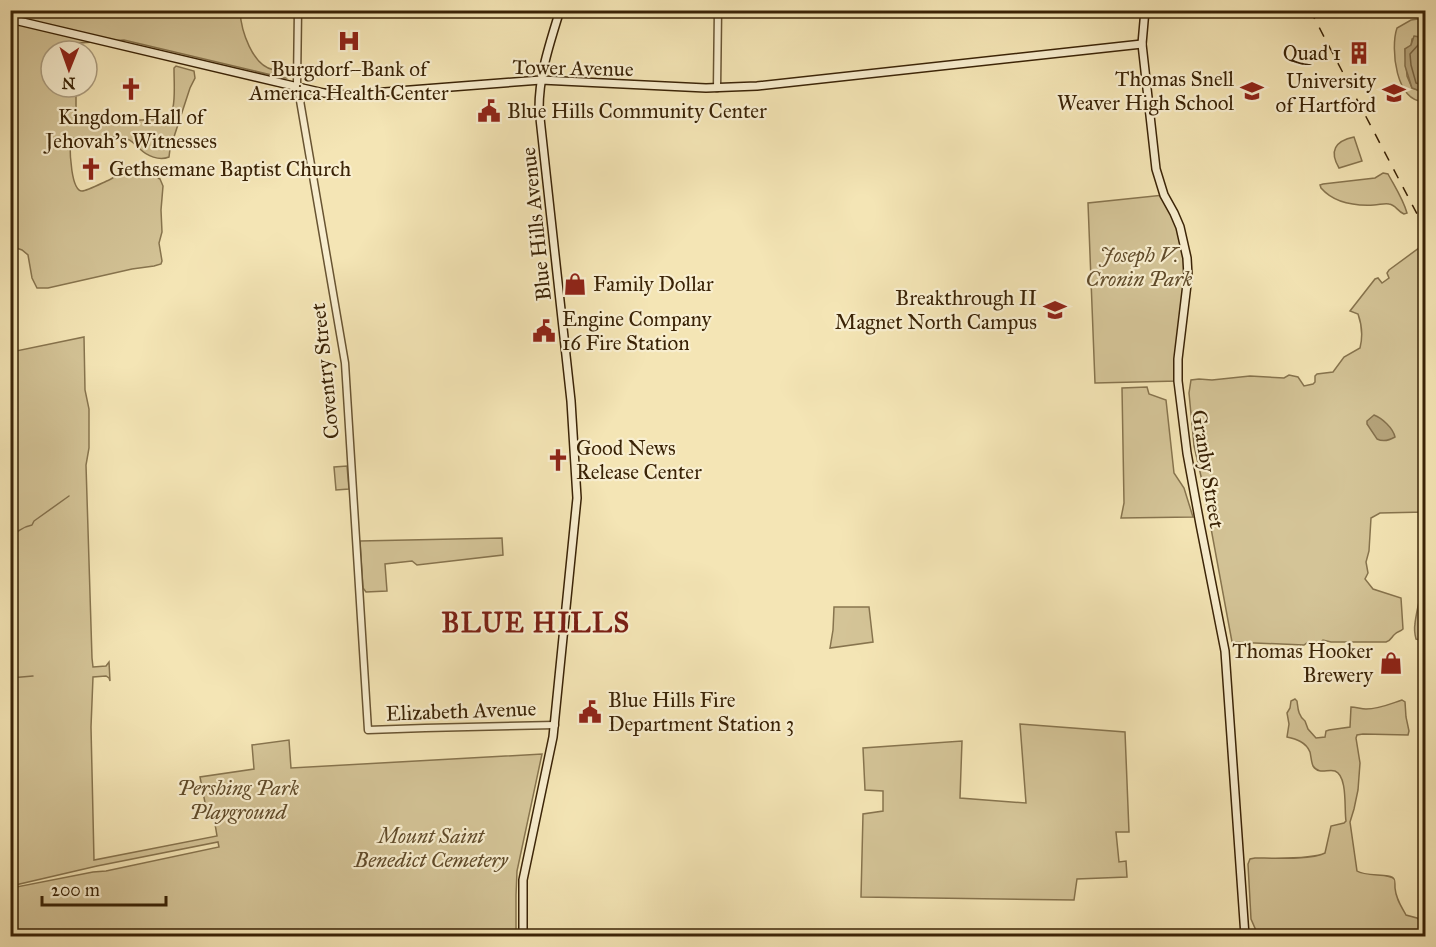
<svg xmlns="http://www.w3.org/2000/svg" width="1436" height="947" font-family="'IM FELL Great Primer',serif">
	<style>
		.green { fill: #d4c497; stroke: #87744e; stroke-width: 1.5 }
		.water { fill: #b5a37a; stroke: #84704c; stroke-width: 1.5 }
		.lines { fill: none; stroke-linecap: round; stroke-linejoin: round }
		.shore { stroke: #786340; stroke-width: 1.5 }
		.stream { stroke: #84704c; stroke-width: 1.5 }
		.tertiary-casing { stroke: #685432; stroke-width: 9 }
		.secondary-casing { stroke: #3a2306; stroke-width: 10 }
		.tertiary { stroke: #f8eecf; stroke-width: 6 }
		.secondary { stroke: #f8eecf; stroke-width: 7 }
		.rail { stroke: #3a2306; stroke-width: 1.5; stroke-dasharray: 10 10; stroke-linecap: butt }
		.labels { text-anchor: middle; stroke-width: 4.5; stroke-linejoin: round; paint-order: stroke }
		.poi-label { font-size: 21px; fill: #3a2306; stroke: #f8eecf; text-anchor: start }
		.street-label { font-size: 21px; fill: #3a2306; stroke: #f8eecf }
		.park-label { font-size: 21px; font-style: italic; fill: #604b2a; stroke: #f8eecf }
		.district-label { font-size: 27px; font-weight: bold; letter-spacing: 1.5px; fill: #7a1f14; stroke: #f8eecf }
	</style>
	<rect width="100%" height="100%" fill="#f4e5b5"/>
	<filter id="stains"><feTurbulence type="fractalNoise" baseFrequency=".00333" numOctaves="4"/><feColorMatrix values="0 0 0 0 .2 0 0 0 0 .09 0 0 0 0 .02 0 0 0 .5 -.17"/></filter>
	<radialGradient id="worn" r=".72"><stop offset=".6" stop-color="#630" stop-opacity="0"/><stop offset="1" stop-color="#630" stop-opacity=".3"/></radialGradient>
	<g class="green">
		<path d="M 10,11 L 240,11 C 241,30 252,66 274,70 C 277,66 285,66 289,69 L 289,73 L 287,78 L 284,78 L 124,40 L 79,43 L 79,47 L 75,49 L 75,51 L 51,51 L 51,87 L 76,87 L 76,114 L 80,121 L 84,122 L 170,119 C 176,103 174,85 174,68 L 176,66 L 194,71 L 195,78 L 190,88 L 170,149 L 169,157 C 159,161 147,156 140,149 C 134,144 132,140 125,138 C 113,135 103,139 92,140 C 86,140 80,137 74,138 L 70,143 C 70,152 71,191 82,191 C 87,191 104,182 109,180 C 115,178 118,171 125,169 C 139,166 148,172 160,179 L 163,186 L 161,210 L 162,232 L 159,243 L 162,261 L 161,264 L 154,266 L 132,269 L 48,288 L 37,288 L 32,278 L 28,255 L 22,250 L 11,246 Z"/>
		<path d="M 1425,18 L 1425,38 L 1419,37 L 1412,39 L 1411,46 L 1405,49 L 1407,76 L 1412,88 L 1425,93 L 1425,101 C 1396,104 1390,48 1397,28 L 1411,20 Z"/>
		<path d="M 1354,137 L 1362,161 L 1339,168 C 1329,151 1335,141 1354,137 Z"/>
		<path d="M 1383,173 L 1388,174 C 1395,187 1403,199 1407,213 L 1404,214 C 1397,211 1396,205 1389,204 C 1384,203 1379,205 1374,205 C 1355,206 1334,203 1321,188 L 1320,185 L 1323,184 L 1375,178 Z"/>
		<polygon points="1164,195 1169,203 1187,258 1178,381 1095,383 1088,203"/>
		<path d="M 1423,245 L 1426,248 L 1425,512 L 1380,513 L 1371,518 L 1369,551 L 1366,562 L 1368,573 L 1365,579 L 1373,589 L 1401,598 L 1403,629 C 1400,632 1398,631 1395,634 C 1391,637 1392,640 1386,642 L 1331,642 L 1323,640 L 1321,642 L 1308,642 L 1304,645 L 1232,642 L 1203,485 L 1194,446 L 1189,393 L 1191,380 L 1199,379 L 1212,380 L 1250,376 L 1284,378 L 1289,375 L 1298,377 L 1304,386 L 1313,384 L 1315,382 L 1315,376 L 1317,374 L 1333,372 L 1344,357 L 1360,348 C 1363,336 1362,325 1358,314 L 1350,311 L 1375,279 L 1378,278 L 1382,283 L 1389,278 L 1387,273 L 1389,270 Z"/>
		<polygon points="84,337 85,390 89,409 89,448 86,465 92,658 93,667 106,666 109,662 110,681 109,678 106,676 93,677 91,727 94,860 217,836 213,812 207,813 200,777 254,769 252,745 289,740 291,768 542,754 517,871 516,895 516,936 11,936 11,888 93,872 106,871 219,847 218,842 97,866 11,886 11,352"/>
		<polygon points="1147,387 1149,394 1166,400 1174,473 1184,488 1193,517 1121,518 1124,503 1122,388"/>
		<polygon points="347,466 349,489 336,490 334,467"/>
		<polygon points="502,538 503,555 417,565 412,561 385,564 387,591 366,592 363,588 360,541"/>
		<path d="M 1425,591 L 1425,641 L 1416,639 C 1415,635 1414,629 1415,624 C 1415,620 1420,596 1421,594 C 1422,593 1424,592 1425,591 Z"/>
		<polygon points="834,607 869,607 873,642 830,648 833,630"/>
		<path d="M 1295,699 L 1297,701 C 1298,708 1298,716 1305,721 L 1308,729 L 1316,738 L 1325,737 L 1326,731 L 1329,730 L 1350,727 L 1351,707 C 1356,707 1361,709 1366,709 C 1379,709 1390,704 1402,700 L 1405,702 L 1406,717 L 1409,731 L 1408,735 L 1363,734 L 1357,735 L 1356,738 L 1360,763 L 1358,790 L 1354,809 L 1350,822 L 1357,871 C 1366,877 1391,873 1394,879 C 1395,879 1395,887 1395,888 C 1396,899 1401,906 1406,915 L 1417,918 L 1425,923 L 1425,936 L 1396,936 C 1388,931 1379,933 1370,935 L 1269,936 L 1258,935 L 1251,919 L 1248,864 L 1250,859 L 1255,858 C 1271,858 1312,860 1325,853 L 1331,826 L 1344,823 L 1346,821 C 1344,810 1348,776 1335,771 C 1327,769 1319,775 1313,766 C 1311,761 1311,756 1310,752 C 1306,742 1296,739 1287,737 L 1289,724 L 1287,713 L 1290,708 L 1291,701 Z"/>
		<polygon points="1020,724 1125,732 1129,832 1116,832 1119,862 1126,861 1127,877 1077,879 1074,900 861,897 863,814 883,811 883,791 865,790 863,748 962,741 960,798 1026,803"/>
	</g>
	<g class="water">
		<polygon points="1414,36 1425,38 1425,93 1412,88 1405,66 1405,49 1411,45"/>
		<path d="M 1374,415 C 1382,418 1393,428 1395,437 C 1390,440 1383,442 1377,439 L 1367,424 L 1367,421 Z"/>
	</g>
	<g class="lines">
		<polyline class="shore" points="1426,43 1419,44 1410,54 1411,65 1416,83 1426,86"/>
		<g class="stream">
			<path d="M 10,541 C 15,532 22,527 32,525 L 34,521 L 69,496"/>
			<polyline points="10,678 33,676"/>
		</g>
		<g class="tertiary-casing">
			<g id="tertiary">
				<polyline points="298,10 297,83 345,363 368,730 425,728 555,725"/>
				<polyline points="717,88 718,10"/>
			</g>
		</g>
		<g class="secondary-casing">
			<g id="secondary">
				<polyline points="1145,10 1142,44 1156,169 1164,195 1174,213 1180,227 1187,258 1188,276 1178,359 1178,381 1187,453 1200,524 1225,651 1245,936"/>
				<polyline points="10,19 298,87 324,93 346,95 541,80 706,88 757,86 1142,44"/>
				<path d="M 523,936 L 523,880 L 553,737 L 577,498 L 571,401 L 539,109 C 539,74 550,43 560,10"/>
			</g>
		</g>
		<use href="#tertiary" class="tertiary"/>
		<use href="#secondary" class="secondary"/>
		<polyline class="rail" points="1310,10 1426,231"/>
	</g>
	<defs>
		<g id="hospital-bare" transform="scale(1.8)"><path d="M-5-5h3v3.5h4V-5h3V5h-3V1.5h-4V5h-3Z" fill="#8f2418" stroke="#f8eecf" stroke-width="2.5" paint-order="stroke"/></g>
		<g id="building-bare" transform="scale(1.8)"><path d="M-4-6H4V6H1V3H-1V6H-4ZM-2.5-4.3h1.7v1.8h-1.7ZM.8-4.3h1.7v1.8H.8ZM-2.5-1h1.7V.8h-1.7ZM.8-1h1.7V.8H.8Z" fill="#8f2418" stroke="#f8eecf" stroke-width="2.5" paint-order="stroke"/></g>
		<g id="church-bare" transform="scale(1.8)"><path d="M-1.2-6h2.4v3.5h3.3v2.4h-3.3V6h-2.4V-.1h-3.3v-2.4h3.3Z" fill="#8f2418" stroke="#f8eecf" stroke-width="2.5" paint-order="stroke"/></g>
		<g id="school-bare" transform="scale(1.8)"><path d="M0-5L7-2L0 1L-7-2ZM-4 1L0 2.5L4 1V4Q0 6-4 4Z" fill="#8f2418" stroke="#f8eecf" stroke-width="2.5" paint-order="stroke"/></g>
		<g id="university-bare" transform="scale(1.8)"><path d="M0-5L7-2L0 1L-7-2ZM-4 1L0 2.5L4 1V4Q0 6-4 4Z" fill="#8f2418" stroke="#f8eecf" stroke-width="2.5" paint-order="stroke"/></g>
		<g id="civic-bare" transform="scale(1.8)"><path d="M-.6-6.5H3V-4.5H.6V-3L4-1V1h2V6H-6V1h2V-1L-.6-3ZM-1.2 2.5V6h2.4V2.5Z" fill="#8f2418" stroke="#f8eecf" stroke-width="2.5" paint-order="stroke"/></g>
		<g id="shop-bare" transform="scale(1.8)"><path d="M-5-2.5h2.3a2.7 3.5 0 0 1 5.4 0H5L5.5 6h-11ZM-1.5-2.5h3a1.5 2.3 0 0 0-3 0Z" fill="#8f2418" stroke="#f8eecf" stroke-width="2.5" paint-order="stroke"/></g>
	</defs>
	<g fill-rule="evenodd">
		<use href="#hospital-bare" x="349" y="41"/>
		<use href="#building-bare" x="1359" y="53"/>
		<use href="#church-bare" x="131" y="89"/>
		<use href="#school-bare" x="1252" y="91"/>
		<use href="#university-bare" x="1394" y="93"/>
		<use href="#civic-bare" x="489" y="111"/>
		<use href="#church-bare" x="91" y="169"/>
		<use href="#shop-bare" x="575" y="284"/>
		<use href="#school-bare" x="1055" y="310"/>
		<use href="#civic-bare" x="544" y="331"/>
		<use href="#church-bare" x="558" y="460"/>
		<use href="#shop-bare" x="1391" y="663"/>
		<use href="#civic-bare" x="590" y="712"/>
	</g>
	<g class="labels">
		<g class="poi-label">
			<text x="1341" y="60" text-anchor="end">Quad 1</text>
			<text x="349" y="76" text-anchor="middle">Burgdorf–Bank of<tspan x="349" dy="24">America Health Center</tspan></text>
			<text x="1234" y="86" text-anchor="end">Thomas Snell<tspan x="1234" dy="24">Weaver High School</tspan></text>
			<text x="1376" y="88" text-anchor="end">University<tspan x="1376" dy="24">of Hartford</tspan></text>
			<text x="507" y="118">Blue Hills Community Center</text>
			<text x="131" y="124" text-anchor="middle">Kingdom Hall of<tspan x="131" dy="24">Jehovah's Witnesses</tspan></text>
			<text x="109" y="176">Gethsemane Baptist Church</text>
			<text x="593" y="291">Family Dollar</text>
			<text x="1037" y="305" text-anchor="end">Breakthrough II<tspan x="1037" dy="24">Magnet North Campus</tspan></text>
			<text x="562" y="326">Engine Company<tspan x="562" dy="24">16 Fire Station</tspan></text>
			<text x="576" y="455">Good News<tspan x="576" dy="24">Release Center</tspan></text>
			<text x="1373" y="658" text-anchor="end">Thomas Hooker<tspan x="1373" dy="24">Brewery</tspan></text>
			<text x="608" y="707">Blue Hills Fire<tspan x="608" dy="24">Department Station 3</tspan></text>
		</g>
		<g class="street-label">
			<text transform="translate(573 68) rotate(1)" y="7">Tower Avenue</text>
			<text transform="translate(536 224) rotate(-96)" y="7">Blue Hills Avenue</text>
			<text transform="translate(325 371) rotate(-96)" y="7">Coventry Street</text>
			<text transform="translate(1208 469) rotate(81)" y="7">Granby Street</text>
			<text transform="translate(461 711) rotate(-2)" y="7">Elizabeth Avenue</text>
		</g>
		<g class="park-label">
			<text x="1139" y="262">Joseph V.<tspan x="1139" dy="24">Cronin Park</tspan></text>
			<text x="238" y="795">Pershing Park<tspan x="238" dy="24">Playground</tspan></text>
			<text x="431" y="843">Mount Saint<tspan x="431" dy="24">Benedict Cemetery</tspan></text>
		</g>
		<g class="district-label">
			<text x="536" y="632">BLUE HILLS</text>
		</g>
	</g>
	<rect width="1436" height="947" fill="none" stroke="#f4e5b5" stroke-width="36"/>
	<rect x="12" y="12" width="1412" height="923" fill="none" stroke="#3a2306" stroke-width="3"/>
	<rect x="18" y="18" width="1400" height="911" fill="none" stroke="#3a2306" stroke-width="1.5"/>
	<g transform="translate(69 69) rotate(181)"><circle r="28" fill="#f8eecf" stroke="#ac9d7f" stroke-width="1.5"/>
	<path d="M0-4.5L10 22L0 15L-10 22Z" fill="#8f2418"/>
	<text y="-9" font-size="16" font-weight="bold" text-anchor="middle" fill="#3a2306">N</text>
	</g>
	<path d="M42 896v9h124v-9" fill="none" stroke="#3a2306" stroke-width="3"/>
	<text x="51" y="896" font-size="18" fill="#3a2306" stroke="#f8eecf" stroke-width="4.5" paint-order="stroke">200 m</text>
	<rect width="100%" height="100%" filter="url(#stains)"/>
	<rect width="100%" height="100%" fill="url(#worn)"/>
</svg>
